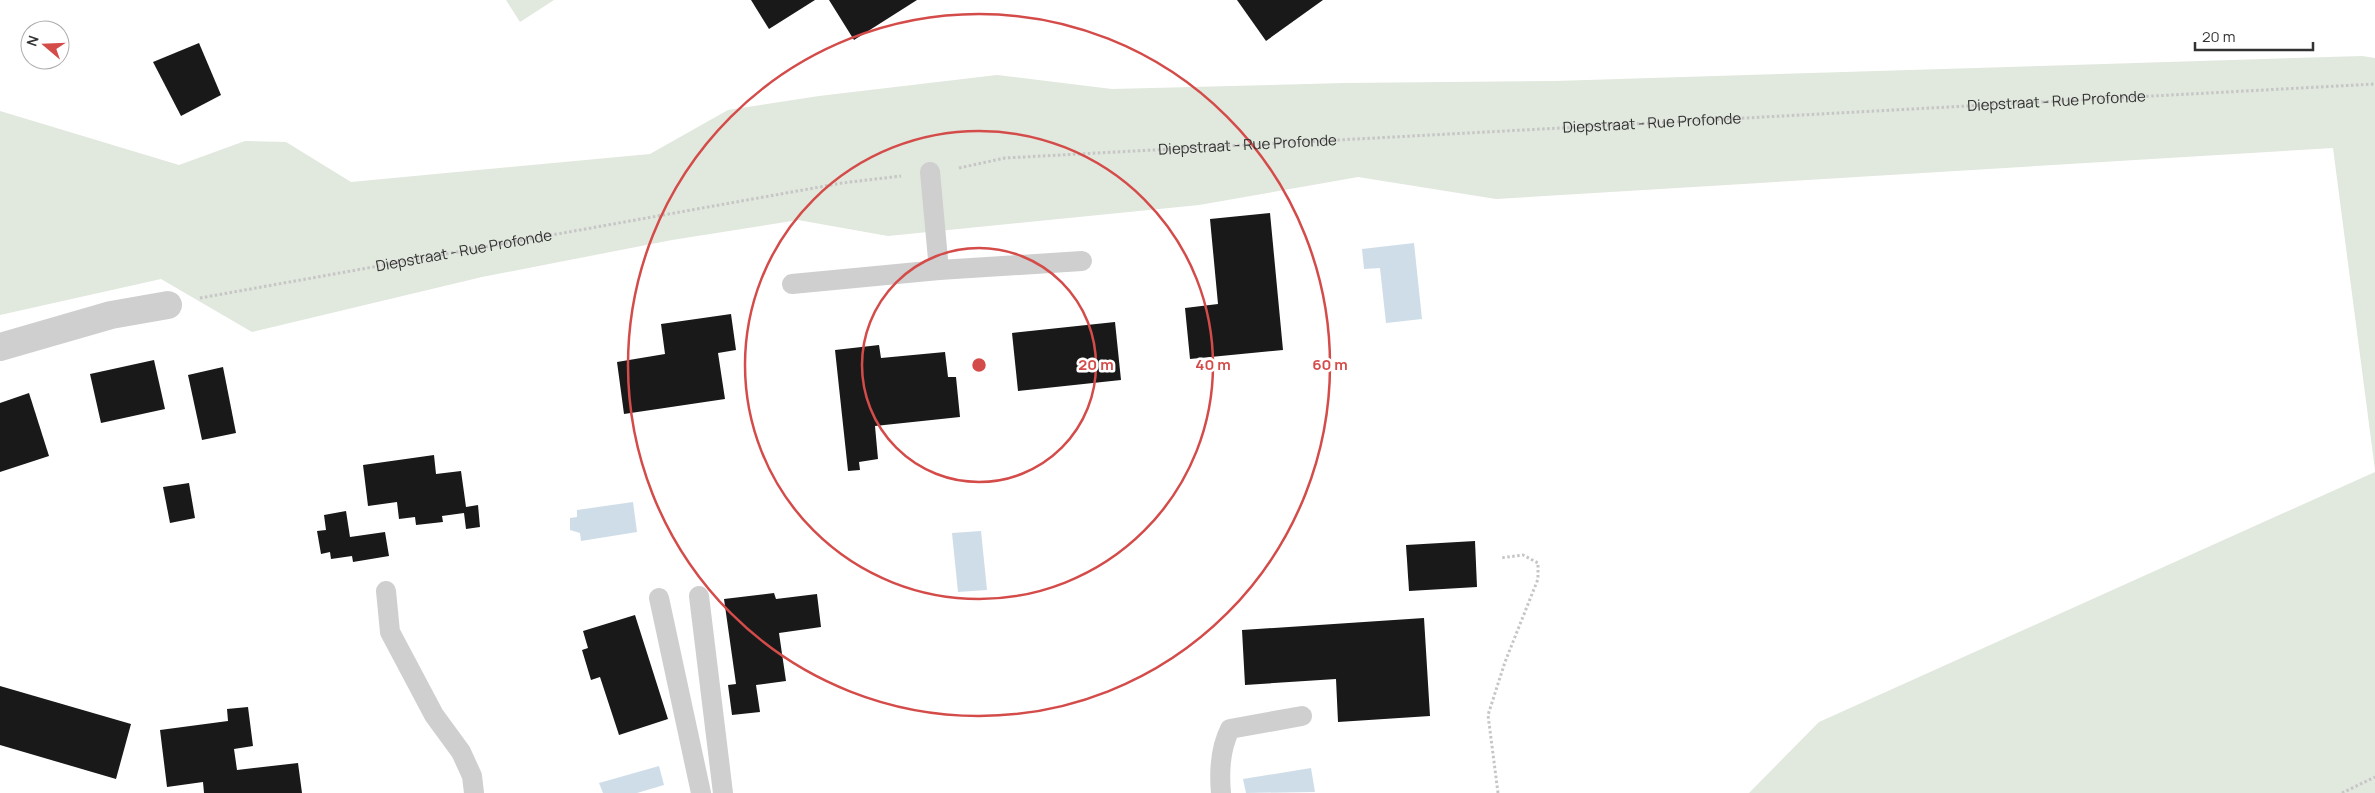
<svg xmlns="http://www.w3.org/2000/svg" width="2375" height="793" font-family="Manrope,sans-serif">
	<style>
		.green { fill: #e1e8dd }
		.water { fill: #cfdde8 }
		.building { fill: #191919 }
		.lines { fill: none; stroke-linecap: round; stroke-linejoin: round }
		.path { stroke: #c6c6c6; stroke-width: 3; stroke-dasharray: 2.5 2.5; stroke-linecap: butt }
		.lane { stroke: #cfcfcf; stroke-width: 20 }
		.street { stroke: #cfcfcf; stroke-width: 28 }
		.ring { fill: none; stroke: #d44c4a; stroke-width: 2.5 }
		.labels { text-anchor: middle; stroke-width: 5; stroke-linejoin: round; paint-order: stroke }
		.street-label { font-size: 15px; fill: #323232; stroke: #fff }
		.centre { fill: #d44c4a; stroke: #fff; stroke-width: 2.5 }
		.ring-label { font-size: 15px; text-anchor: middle; font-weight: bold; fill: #d44c4a; stroke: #fff; stroke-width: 5; stroke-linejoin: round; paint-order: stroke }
	</style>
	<rect width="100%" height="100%" fill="#fff"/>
	<g class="green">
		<polygon points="506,0 554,0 520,22"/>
		<polygon points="2362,56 2375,58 2375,470 2333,148 1496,199 1358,177 1199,205 888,236 798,220 672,240 482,277 252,332 161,279 0,315 0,111 179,165 245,141 286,142 351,182 650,154 728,110 819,96 997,75 1112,89 1345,83 1555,81"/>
		<polygon points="2375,472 2375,793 1749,793 1819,722"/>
	</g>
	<g class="water">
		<polygon points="1414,243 1422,319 1386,323 1380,268 1364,269 1362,249"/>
		<polygon points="633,502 637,532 581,541 580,533 570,530 570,518 577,517 577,510"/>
		<polygon points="981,531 987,590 958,592 952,533"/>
		<polygon points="659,766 664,785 637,793 603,793 599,783"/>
		<polygon points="1311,768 1315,792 1246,793 1243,779"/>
	</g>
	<g class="building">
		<polygon points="751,0 815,0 769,29"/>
		<polygon points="829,0 917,0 854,40"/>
		<polygon points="1237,0 1323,0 1266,41"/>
		<polygon points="199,43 221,95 181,116 153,62"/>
		<polygon points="1270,213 1283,350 1190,359 1185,308 1218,304 1210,219"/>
		<polygon points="731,314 736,350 718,353 725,399 624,414 617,362 665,354 661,324"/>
		<polygon points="1115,322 1121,380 1018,391 1012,333"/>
		<polygon points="879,345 881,358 945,352 948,377 956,377 960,417 875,426 878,459 859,462 860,470 848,471 835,350"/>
		<polygon points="154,360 165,409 101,423 90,374"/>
		<polygon points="223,367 236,433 202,440 188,375"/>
		<polygon points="29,393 49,456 0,472 0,403"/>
		<polygon points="434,455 436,474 461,471 466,507 478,505 480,527 466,529 464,513 442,516 443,522 416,525 415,517 399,519 397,502 368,506 363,465"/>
		<polygon points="189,483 195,518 170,523 163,487"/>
		<polygon points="346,511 350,537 385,532 389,556 353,562 352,556 331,559 330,552 321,554 317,531 326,530 324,515"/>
		<polygon points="1475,541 1477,587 1409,591 1406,545"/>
		<polygon points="774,593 776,599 817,594 821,627 779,633 786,681 756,685 760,712 732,715 728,685 736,684 724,599"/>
		<polygon points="635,615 668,719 619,735 600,677 591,680 582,650 588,648 583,631"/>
		<polygon points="1424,618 1430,716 1338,722 1336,679 1245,685 1242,630"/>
		<polygon points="0,686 131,724 116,779 0,745"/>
		<polygon points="248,707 253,746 234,749 237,770 298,763 302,793 204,793 203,782 167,787 160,730 228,721 227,709"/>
	</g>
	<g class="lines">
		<g class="path">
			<path id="s1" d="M 959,168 L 1005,158 L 2375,84"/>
			<path id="s2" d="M 200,298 L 842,183 L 901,176"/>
			<polyline points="1498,793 1488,715 1505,662 1538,579 1538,563 1523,555 1500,558"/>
			<polyline points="2342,793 2375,777"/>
		</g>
		<g class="lane">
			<polyline points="930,172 939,270"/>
			<polyline points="792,284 939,270 1082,261"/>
			<polyline points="386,591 390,632 434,715 461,752 472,776 474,793"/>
			<polyline points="699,596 723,793"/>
			<polyline points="659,598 701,793"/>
			<path d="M 1221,793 C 1219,771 1220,749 1230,729 L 1302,716"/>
		</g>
		<polyline class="street" points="0,347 111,315 168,305"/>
	</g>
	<g class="ring">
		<circle cx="979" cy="365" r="117"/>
		<circle cx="979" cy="365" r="234"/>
		<circle cx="979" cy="365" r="351"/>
	</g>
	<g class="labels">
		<g class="street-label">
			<text dy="5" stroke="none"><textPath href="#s1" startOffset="1100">Diepstraat - Rue Profonde</textPath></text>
			<text dy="5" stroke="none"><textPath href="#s1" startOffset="695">Diepstraat - Rue Profonde</textPath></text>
			<text dy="5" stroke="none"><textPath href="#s1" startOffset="290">Diepstraat - Rue Profonde</textPath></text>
			<text dy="5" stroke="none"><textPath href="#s2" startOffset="268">Diepstraat - Rue Profonde</textPath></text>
		</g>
	</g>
	<circle cx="979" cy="365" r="8" class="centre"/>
	<g class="ring-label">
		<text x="1096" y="370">20 m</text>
		<text x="1213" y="370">40 m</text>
		<text x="1330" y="370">60 m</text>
	</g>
	<g transform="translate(45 45) rotate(289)"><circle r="24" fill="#ffffff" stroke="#adadad"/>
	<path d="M0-4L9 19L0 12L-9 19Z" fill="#d44c4a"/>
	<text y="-8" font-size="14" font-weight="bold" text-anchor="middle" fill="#323232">N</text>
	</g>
	<path d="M2195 42v8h118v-8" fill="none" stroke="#323232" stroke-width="2.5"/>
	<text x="2202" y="42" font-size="15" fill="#323232" stroke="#ffffff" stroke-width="4" paint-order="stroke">20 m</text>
</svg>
